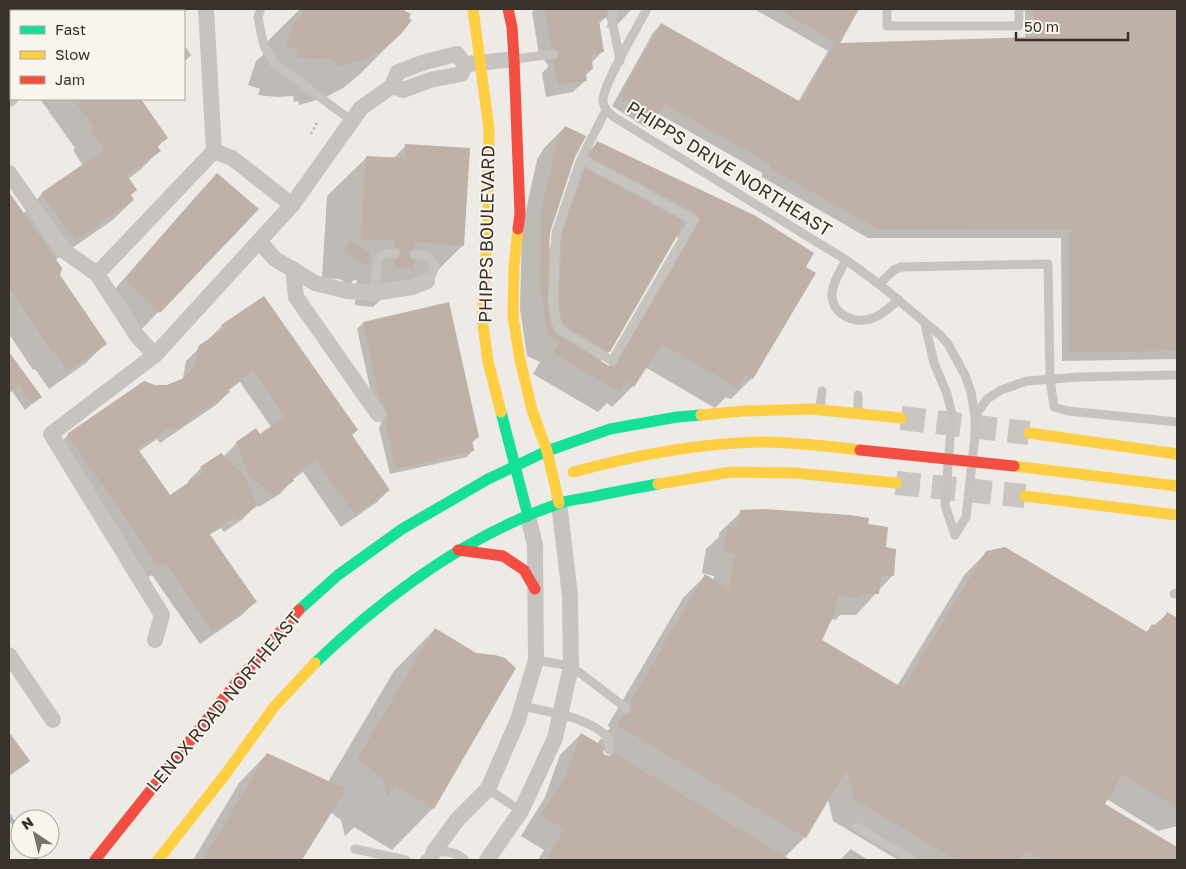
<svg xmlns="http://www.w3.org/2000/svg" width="1186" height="869" font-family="'Golos Text',sans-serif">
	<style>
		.shadow { fill: #0003; fill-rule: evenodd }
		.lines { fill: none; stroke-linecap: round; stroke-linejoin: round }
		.stream { stroke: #a2bcbe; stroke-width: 4.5 }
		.building { fill: #c0b1a8 }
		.secondary-tunnel { stroke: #cac5c0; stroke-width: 24; stroke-dasharray: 24 12; stroke-linecap: butt }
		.path { stroke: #c0bbb6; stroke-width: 2.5; stroke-dasharray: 2.5 2.5; stroke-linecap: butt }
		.lane { stroke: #c7c3be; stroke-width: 9 }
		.street { stroke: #c7c3be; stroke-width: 16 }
		.fast { stroke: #16e098; stroke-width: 11 }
		.slow { stroke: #ffcf43; stroke-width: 11 }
		.jam { stroke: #f24e42; stroke-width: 11 }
		.labels { text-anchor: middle; stroke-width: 4; stroke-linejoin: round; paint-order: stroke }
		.street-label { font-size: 18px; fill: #39312c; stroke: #f9f5ee }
	</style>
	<rect width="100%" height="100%" fill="#eeeae5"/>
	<g class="shadow">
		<polygon points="9,9 92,9 89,11 11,11 11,77 9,79"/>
		<polygon points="300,9 399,9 410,15 400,34 360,74 343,88 324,98 299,105 298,101 294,102 293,96 277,97 258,95 260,89 248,85 256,61 263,55 267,42"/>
		<polygon points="535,9 632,9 616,26 607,28 608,22 606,17 598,24 602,52 591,63 592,69 585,76 586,80 573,92 546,97 542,73 547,68 548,65 544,60 540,60 532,12"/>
		<polygon points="754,9 858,9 837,44 1025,39 1025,9 1177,9 1177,359 1062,361 1061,238 868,238 762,177 762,173 657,113 645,127 612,106 653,33 661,24 798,102 828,51"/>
		<polygon points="184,45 191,55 184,62"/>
		<polygon points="40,99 139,99 166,138 157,148 159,151 140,170 128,179 130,195 133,200 114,219 55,260 59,275 105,344 86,363 49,389 35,369 33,370 9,334 9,194 23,214 42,194 83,166 73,150 75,148"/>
		<path d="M 565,127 L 574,157 L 549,231 L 549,251 L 572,182 L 574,180 L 569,178 L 577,163 L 597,143 L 753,216 L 752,378 L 731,399 L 726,397 L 715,408 L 645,367 L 633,386 L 612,407 L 607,403 L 598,412 L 533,374 L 540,362 L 527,356 L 520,309 L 522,228 L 537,160 L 544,148 ZM 676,235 L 680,241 L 608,367 L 599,362 L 609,352 Z"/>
		<polygon points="406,145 463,245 424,284 398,283 373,307 355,305 355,300 362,293 356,286 357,280 354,280 349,285 340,279 322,278 327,196 367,157 393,159"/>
		<polygon points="217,175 257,209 140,331 107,298 198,194"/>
		<polygon points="363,323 478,437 472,443 473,450 467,457 390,474 379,428 382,420 374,406 357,329"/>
		<path d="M 222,326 L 351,436 L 389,490 L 376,503 L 341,527 L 303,472 L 292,480 L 292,481 L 280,494 L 259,507 L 256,505 L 243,519 L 224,532 L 221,528 L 209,535 L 255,602 L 242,615 L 200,644 L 152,575 L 145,579 L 55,448 L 68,435 L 155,386 L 168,386 L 180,381 L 183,378 L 186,361 ZM 240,382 L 271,427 L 260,435 L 237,443 L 223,457 L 201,468 L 188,481 L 189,483 L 169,497 L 138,452 L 157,439 L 160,443 L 216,405 L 229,392 L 228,391 Z"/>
		<polygon points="15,363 40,397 25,410 12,391 9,393 9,367"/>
		<path d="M 741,512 L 866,525 L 884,548 L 893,575 L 856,615 L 840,615 L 836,620 L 831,619 L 820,640 L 897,686 L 965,574 L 987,552 L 1146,632 L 1167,614 L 1177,620 L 1177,826 L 1158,831 L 1107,799 L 1103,805 L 1177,849 L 1177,860 L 898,860 L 833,821 L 828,799 L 805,837 L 784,858 L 788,860 L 538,860 L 544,850 L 521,836 L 545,797 L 560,755 L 581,734 L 597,744 L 602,737 L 610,728 L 608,725 L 683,598 L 705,576 L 713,581 L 714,576 L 702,573 L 706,549 L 719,537 L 719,533 ZM 602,750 L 612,756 L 605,756 Z"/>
		<polygon points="435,629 433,808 392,850 354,827 345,836 341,820 330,812 301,860 193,860 239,783 267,754 328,782 394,671"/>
		<polygon points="9,734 28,761 9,776"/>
		<polygon points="851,849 868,860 840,860"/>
	</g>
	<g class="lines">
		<g class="stream">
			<polyline points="9,816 20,833"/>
			<polyline points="30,849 36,859"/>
		</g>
	</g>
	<g class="building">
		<polygon points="303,9 402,9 411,14 409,18 412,20 401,34 384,49 365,59 338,67 337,62 333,63 332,58 317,59 296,57 299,50 286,46 295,21 299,22"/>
		<polygon points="545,9 607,9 606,18 599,20 604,52 591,54 593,69 585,70 587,81 558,85 554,60 559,57 559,53 556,48 552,48"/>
		<polygon points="778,9 859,9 840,43 1034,37 1034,9 1177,9 1177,351 1070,352 1070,230 878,229 770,168 770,164 665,104 655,119 620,96 661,23 801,102 835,43 837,43"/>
		<polygon points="84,99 141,99 168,138 157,146 161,151 127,175 137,190 131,195 134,200 75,241 41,193 104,150 91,131 94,128 77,104"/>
		<polygon points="565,126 586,136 575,157 550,232 547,303 550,323 555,333 609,366 615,366 700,220 697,214 589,156 597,141 754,215 814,253 806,267 816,273 753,379 745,375 737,388 662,344 634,387 626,381 619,392 553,353 560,341 548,335 540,287 542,206 558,138"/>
		<polygon points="405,144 470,148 464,246 415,242 415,248 410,250 409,254 411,259 414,260 414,268 394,267 394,259 399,258 401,253 400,249 395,247 395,241 361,239 366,156 405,158"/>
		<polygon points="585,168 685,222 610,352 565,326 562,320 559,302 562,234"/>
		<polygon points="217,173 259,209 160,313 125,279"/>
		<polygon points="9,192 62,268 60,275 107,344 68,371 54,351 52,352 9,287"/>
		<polygon points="350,240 370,252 369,267 344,251"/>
		<polygon points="264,296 358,430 352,435 390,490 355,515 316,460 292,477 294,481 273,495 249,476 236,442 256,428 260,434 285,416 253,370 228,388 230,392 173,431 171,427 138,449 170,495 204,472 200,467 221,453 245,476 257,506 237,520 234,516 209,533 257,602 213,632 166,563 159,567 67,434 144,381 155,385 167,385 184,378 195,364 198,346 224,329 221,325"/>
		<polygon points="449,302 479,437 472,439 474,451 396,469 385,421 388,413 380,400 363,322"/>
		<polygon points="9,352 42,397 32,404 19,386 9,393"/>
		<polygon points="765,509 850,515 869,518 868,524 888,527 886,547 896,549 894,576 881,575 879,594 860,594 859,599 839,595 833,617 822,640 903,688 986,551 1005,547 1147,632 1152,624 1158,628 1167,612 1177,618 1177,808 1123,774 1105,804 1177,847 1177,860 1043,860 1026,850 1020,860 956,860 854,799 847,769 806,838 617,725 623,714 628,714 631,711 632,706 630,703 705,574 729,590 735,554 723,551 728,526 738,527 740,510"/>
		<polygon points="435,628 476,653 495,655 505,658 516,668 434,809 396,785 387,796 382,778 357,759"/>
		<polygon points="9,732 30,761 9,776"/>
		<polygon points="581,733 603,746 603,753 605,755 609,756 614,753 791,860 546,860 564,829 541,815 566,775"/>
		<polygon points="267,753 346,789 302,860 203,860"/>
	</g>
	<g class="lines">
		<g class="secondary-tunnel">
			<polyline points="901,418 1029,433"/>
			<polyline points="896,483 1025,496"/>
		</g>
		<polyline class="path" points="311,134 318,121"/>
		<g class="lane">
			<polyline points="261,9 258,17 261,33 264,46 274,63 352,121"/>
			<polyline points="613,9 612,19 620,61"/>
			<path d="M 647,9 C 638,26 602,86 603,101 C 604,109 608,112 614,117 L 846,260 L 879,284 L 940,335 L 948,344 L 965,375 L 971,392 L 975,416 L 975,436 L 966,517 L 955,535"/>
			<polyline points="887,9 887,26 1019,26 1019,9"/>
			<polyline points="515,59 553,54"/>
			<polyline points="581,159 694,220 612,361 560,330 556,322 553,302 556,233 581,159 606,110"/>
			<path d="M 415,254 C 425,255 430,257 435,266 L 432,274 L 427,281"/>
			<path d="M 846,260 C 841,270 833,281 832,293 C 831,315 855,325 873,318 C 882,315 891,306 899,300"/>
			<polyline points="879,284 894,270 901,267 1048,264 1050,378 1054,407 1068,411 1177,422"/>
			<polyline points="374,293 378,259 384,254 395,253"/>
			<polyline points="925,324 934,363 947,394 952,414 945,505 955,535"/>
			<polyline points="858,395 858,413"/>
			<polyline points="820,408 822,391"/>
			<polyline points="975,416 987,399 1001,390 1027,381 1079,377 1177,375"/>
			<polyline points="1174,594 1177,593"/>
			<polyline points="536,660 571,666 626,708"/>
			<path d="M 522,706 C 548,712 591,717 609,739 L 609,750"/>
			<polyline points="488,789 521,811"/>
			<polyline points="857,827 912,860"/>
			<polyline points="355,849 406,860"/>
			<path d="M 424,860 C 436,849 453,849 465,860"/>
		</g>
		<g class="street">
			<polyline points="119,11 123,9"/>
			<polyline points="392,86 403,90 430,80 461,74 464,67 469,64"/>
			<polyline points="9,99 11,97"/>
			<polyline points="214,151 232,158 292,205"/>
			<polyline points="9,173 63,250 97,274 137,336 155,355"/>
			<polyline points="259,241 275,259 315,283 347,291 374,293 412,287 427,281"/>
			<polyline points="293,269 296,297 378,414"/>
			<polyline points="97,274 214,151 206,9"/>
			<polyline points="155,640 162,615 51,434 155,355 292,205 361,108 392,86 398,72 425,62 457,54 463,62 469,64 514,59"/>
			<polyline points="9,655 53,720"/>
			<polyline points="433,853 457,820 488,789 518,720 536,660 535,545 528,516"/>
			<polyline points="487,860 521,811 555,738 571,666 570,596 559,503"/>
		</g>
		<g class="fast">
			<polyline points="501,412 528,516"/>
			<polyline points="299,610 338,575 402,529 488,479 547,451 610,429 677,417 701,415"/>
			<path d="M 315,663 C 383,598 467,535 558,504 C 568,500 580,499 591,497 C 614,492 636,488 658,484"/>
		</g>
		<g class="slow">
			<polyline points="473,9 489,129 488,222 482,317 488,362 501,412"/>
			<polyline points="518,229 514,266 513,316 520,360 532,410 547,451 559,503"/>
			<polyline points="701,415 743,411 811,409 901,418"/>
			<polyline points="1029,433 1177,454"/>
			<polyline points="1014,466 1177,486"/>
			<path d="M 573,472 C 636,455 703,442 768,442 C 799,443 829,446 860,450"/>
			<polyline points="658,484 731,472 795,473 896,483"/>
			<polyline points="1025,496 1177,515"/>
			<polyline points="158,860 224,776 274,707 315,663"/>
		</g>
		<g class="jam">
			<polyline points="508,9 512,27 514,59 520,214 518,229"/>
			<polyline points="860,450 1014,466"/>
			<polyline points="458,550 503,556 524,570 535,589"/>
			<polyline points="95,860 240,678 299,610"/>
		</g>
	</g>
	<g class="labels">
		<g class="street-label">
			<text transform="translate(729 169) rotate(32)" y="6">PHIPPS DRIVE NORTHEAST</text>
			<text transform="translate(487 234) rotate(-89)" y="6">PHIPPS BOULEVARD</text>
			<text transform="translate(224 702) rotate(-50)" y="6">LENOX ROAD NORTHEAST</text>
		</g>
	</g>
	<rect width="1186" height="869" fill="none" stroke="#39312c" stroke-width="20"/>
	<rect x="10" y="10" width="175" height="90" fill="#f9f5ee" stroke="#aca7a0"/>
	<rect x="20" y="26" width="25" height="8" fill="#16e098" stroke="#aca7a0"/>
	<text x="55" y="35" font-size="15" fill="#39312c">Fast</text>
	<rect x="20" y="51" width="25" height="8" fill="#ffcf43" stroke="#aca7a0"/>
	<text x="55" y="60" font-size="15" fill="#39312c">Slow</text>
	<rect x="20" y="76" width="25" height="8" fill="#f24e42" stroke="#aca7a0"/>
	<text x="55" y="85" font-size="15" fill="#39312c">Jam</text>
	<g transform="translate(35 834) rotate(325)"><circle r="24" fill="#f9f5ee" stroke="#aca7a0"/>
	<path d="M0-4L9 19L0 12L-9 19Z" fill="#78726d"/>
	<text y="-8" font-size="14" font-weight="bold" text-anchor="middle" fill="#39312c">N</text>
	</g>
	<path d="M1016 32v8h112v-8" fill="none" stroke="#39312c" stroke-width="2.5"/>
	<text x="1024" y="32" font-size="15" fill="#39312c" stroke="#f9f5ee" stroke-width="4" paint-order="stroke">50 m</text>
</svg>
